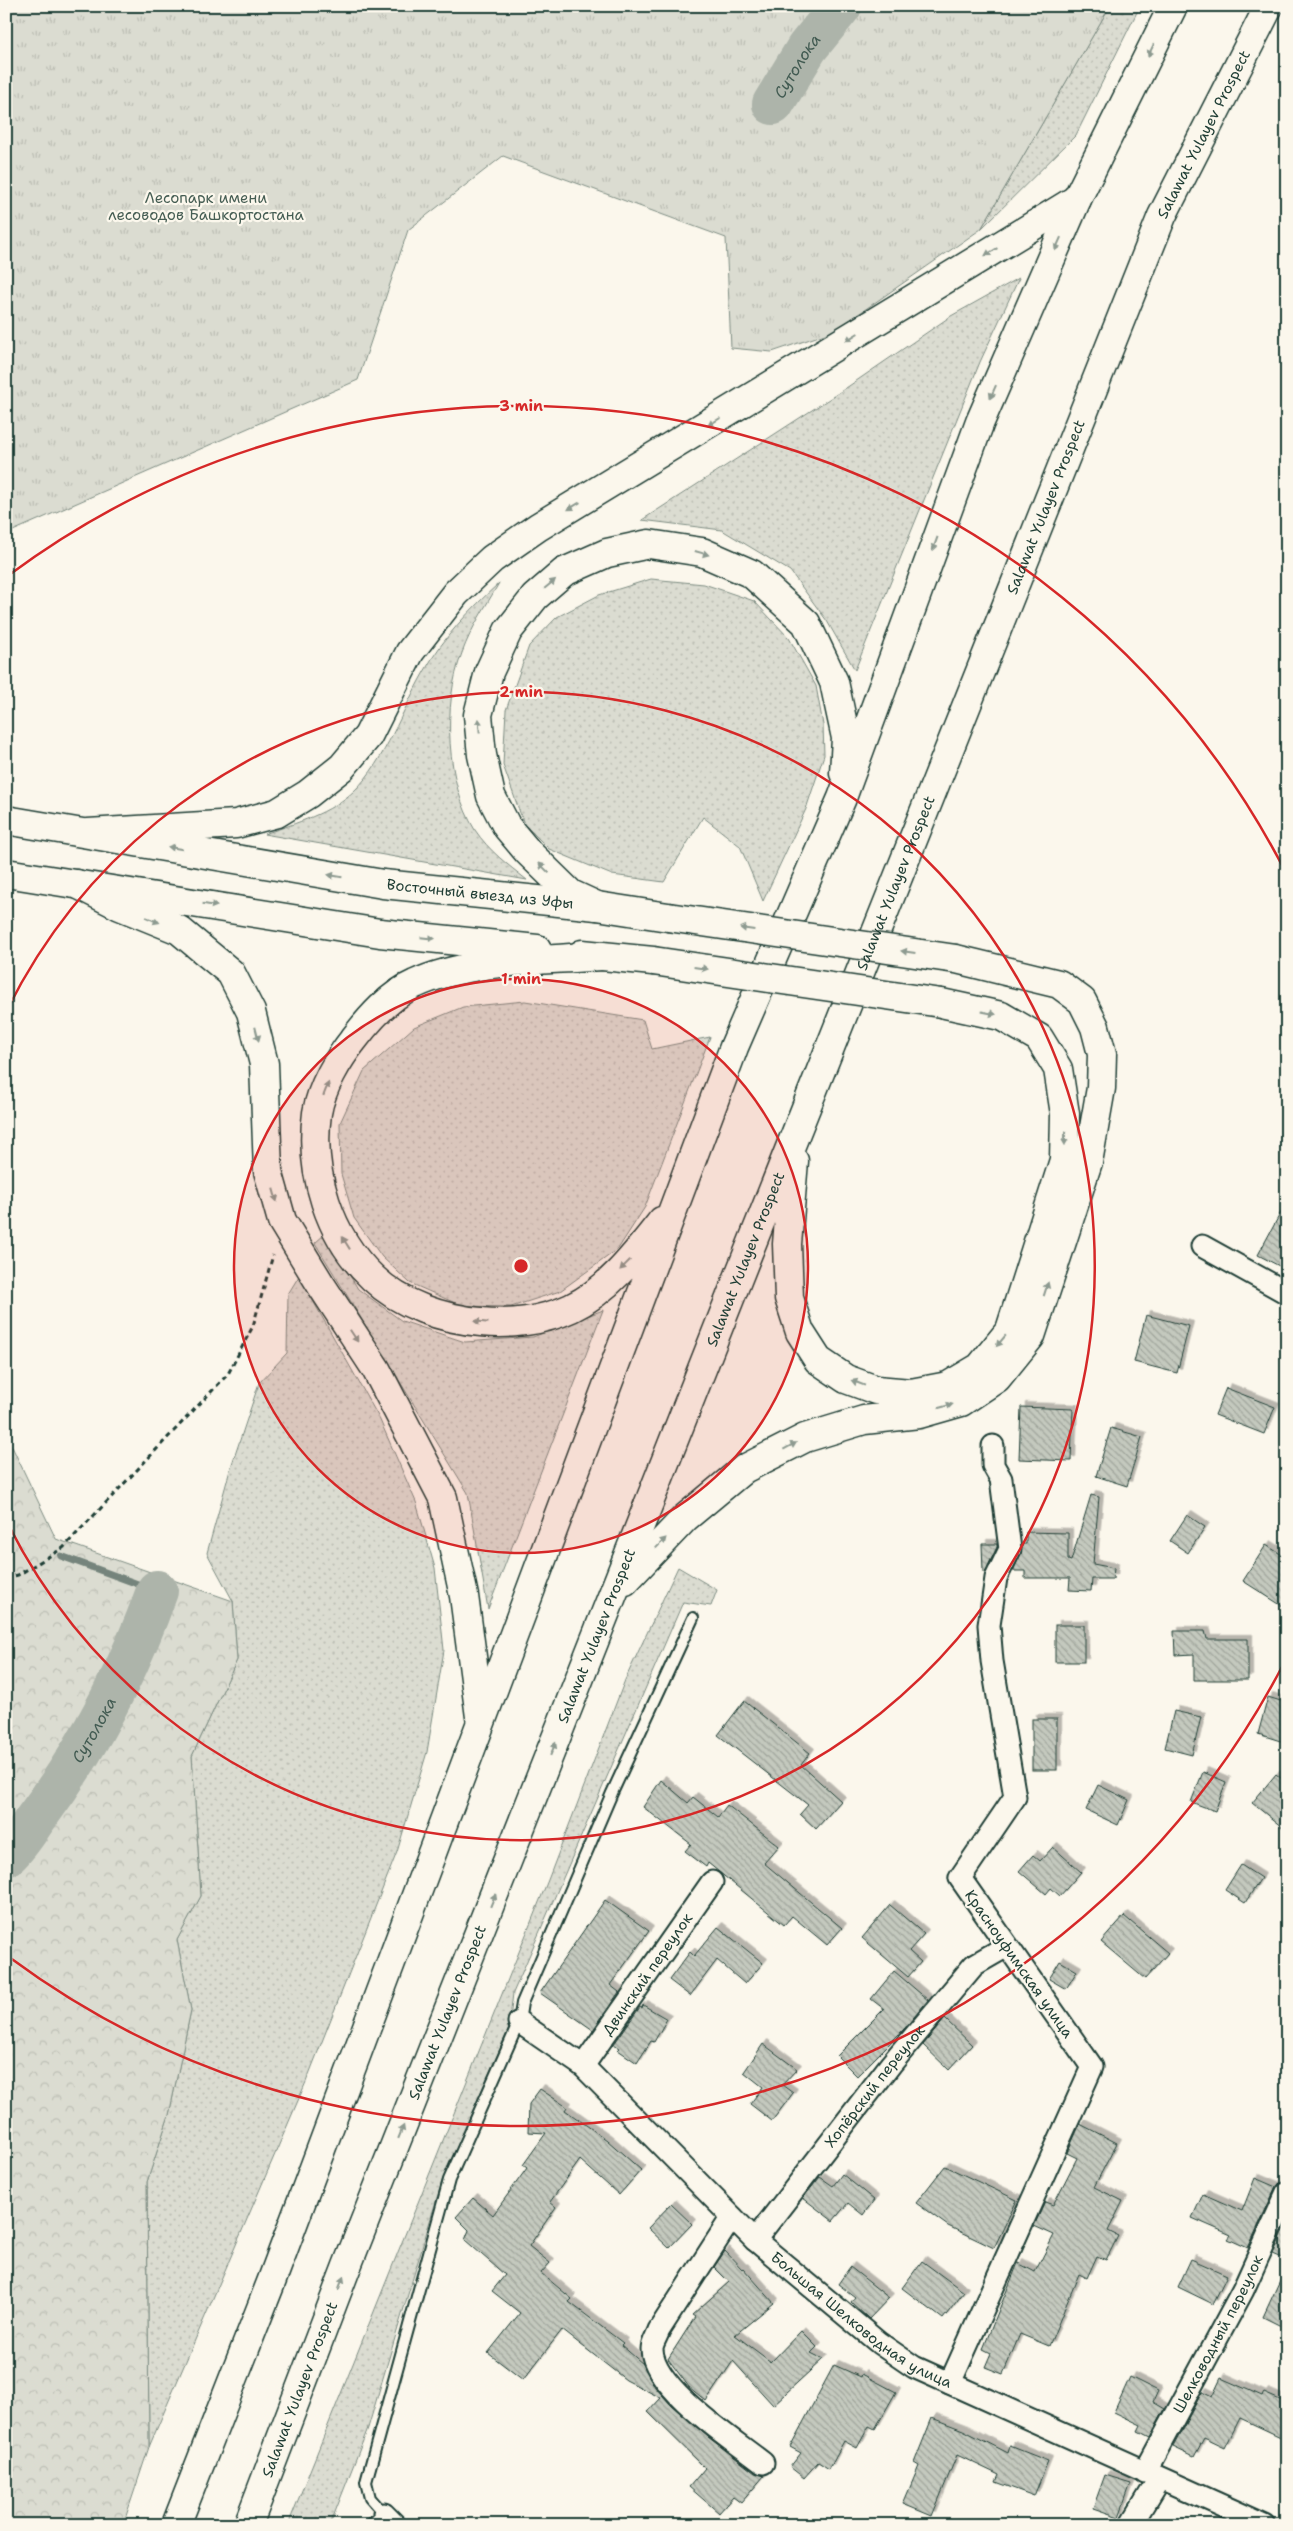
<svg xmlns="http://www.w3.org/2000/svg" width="1293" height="2531" font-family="'Shantell Sans',sans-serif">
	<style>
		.grass { fill: url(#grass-dots); stroke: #7d8c82 }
		.forest { fill: url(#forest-crowns); stroke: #7d8c82 }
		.park { fill: url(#park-tufts); stroke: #7d8c82 }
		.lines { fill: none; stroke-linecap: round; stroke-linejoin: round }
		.stream { stroke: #74847b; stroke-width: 7 }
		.river { stroke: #adb4aa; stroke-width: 42 }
		.building { fill: url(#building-back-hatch); stroke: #1f3d34; filter: url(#shadow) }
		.service-casing { stroke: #1f3d34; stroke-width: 14 }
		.minor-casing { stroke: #1f3d34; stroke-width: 25 }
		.primary-casing { stroke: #1f3d34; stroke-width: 31 }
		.path { stroke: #1f3d34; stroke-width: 3; stroke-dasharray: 5 4; stroke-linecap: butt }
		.service { stroke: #fbf7ec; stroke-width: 10 }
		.minor { stroke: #fbf7ec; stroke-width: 21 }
		.primary { stroke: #fbf7ec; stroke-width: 28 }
		.primary-bridge-casing { stroke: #1f3d34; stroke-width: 31; stroke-linecap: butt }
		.primary-bridge { stroke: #fbf7ec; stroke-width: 28 }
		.oneway { fill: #8d9a90 }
		.ring { fill: none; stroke: #d62828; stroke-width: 2.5 }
		.labels { text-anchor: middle; stroke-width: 4.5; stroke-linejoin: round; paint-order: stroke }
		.street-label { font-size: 15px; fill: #1f3d34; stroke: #fbf7ec }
		.park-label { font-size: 15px; fill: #455d53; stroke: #fbf7ec }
		.water-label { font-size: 16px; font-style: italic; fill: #425b52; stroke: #fbf7ec }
		.centre { fill: #d62828; stroke: #fbf7ec; stroke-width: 2.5 }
		.ring-label { font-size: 15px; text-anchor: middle; font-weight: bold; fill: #d62828; stroke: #fbf7ec; stroke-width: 4.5; stroke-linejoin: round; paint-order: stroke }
	</style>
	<defs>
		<pattern id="grass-dots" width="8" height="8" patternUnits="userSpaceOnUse" patternTransform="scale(1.25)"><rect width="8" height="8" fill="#dbdcd1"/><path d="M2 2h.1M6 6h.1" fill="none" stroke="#bcbeb4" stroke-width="1.8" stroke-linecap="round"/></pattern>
		<pattern id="forest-crowns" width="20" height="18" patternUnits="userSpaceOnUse" patternTransform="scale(1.25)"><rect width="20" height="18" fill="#dbdcd1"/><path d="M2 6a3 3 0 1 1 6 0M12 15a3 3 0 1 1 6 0" fill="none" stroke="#bcbeb4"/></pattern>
		<pattern id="park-tufts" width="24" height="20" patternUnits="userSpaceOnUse" patternTransform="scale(1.25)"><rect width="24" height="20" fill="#dbdcd1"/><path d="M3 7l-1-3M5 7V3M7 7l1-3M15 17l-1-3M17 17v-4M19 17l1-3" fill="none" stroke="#bcbeb4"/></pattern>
		<pattern id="building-back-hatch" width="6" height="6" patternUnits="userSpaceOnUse" patternTransform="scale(1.25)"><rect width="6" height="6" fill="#c4c9be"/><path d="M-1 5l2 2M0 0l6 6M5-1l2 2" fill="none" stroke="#9fa49b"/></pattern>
		<filter id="shadow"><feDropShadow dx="4.5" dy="-4.5" stdDeviation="0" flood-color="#0004"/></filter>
	</defs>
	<rect width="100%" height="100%" fill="#fbf7ec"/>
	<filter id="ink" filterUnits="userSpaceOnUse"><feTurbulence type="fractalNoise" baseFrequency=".02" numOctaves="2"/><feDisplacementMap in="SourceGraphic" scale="10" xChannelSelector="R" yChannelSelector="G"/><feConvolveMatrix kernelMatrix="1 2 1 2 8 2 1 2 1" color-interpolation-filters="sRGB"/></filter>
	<g filter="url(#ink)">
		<g class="grass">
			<polygon points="1110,6 1140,6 1076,135 981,229"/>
			<polygon points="1019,278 980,362 855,670 827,621 790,571 722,530 642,520 846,388 951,316"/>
			<polygon points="651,579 704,584 754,601 789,638 816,686 823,725 824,755 806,809 763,901 740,846 703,817 664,882 612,875 549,849 524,824 503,765 506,710 529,646 557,617 599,595"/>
			<path d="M 499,583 C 486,606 471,628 462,653 C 442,705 446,783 475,830 C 489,851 508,865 527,880 L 264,834 C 296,823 330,814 355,790 C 385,761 403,708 424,672 C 444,636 470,610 499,583 Z"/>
			<polygon points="525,1001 643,1020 652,1049 710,1037 645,1207 618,1249 560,1291 511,1307 462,1306 410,1283 382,1257 354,1218 341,1174 340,1123 364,1071 414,1027 463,1007"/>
			<polygon points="325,1234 358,1289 402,1321 465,1342 533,1337 603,1310 488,1609 468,1493 315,1243"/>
			<polygon points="299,1276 379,1418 416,1502 435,1568 444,1650 427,1752 397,1852 306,2082 149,2447 147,2182 169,2115 191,2010 177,1940 201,1896 192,1756 237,1660 233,1601 207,1553 230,1470 259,1383 287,1353 288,1294"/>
			<polygon points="678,1567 717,1590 711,1606 683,1602 513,1993 509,2028 442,2181 368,2428 330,2525 288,2525 548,1880 625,1680"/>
		</g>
		<polygon class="forest" points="6,1434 56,1539 233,1601 237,1660 192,1756 201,1896 177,1940 191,2010 169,2115 147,2182 149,2447 123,2525 6,2525"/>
		<polygon class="park" points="6,6 1110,6 981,229 834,331 772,352 731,348 726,238 503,156 408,230 358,380 6,534"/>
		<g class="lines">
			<polyline class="stream" points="61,1556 157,1591"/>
			<g class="river">
				<path id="s1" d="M 773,104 L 807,48 L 841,6"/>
				<path id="s2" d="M 6,1856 C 19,1845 29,1827 39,1814 C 91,1744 128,1673 157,1591"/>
			</g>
		</g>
		<g class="building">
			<polygon points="1287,1201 1287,1270 1258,1255"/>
			<polygon points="1146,1315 1189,1326 1177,1373 1134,1362"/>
			<polygon points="1226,1388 1275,1407 1264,1434 1215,1415"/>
			<polygon points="1021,1407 1073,1409 1071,1461 1019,1459"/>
			<polygon points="1111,1428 1142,1437 1127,1486 1096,1476"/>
			<polygon points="1091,1495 1099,1497 1093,1564 1114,1568 1113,1579 1092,1579 1091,1591 1069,1590 1070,1578 1025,1578 1025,1571 1013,1571 1021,1554 1022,1544 1026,1544 1026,1532 1068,1533 1068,1560 1071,1561"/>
			<polygon points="1187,1515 1205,1527 1188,1553 1170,1541"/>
			<polygon points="982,1544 997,1544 997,1547 985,1572 983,1572"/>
			<polygon points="1266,1545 1287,1558 1287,1609 1243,1581"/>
			<rect x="1055" y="1625" width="29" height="37"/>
			<polygon points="1174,1631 1205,1631 1207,1639 1248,1639 1248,1680 1194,1680 1194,1654 1175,1655"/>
			<polygon points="1268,1697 1287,1703 1287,1743 1258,1734"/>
			<polygon points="744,1701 810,1753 801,1765 841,1801 816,1829 800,1814 808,1805 718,1735"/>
			<polygon points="1174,1711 1201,1717 1192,1755 1165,1748"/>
			<rect x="1032" y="1719" width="25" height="51"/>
			<polygon points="1203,1772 1226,1782 1215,1811 1191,1802"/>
			<polygon points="1276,1774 1287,1783 1287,1831 1252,1803"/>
			<polygon points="661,1780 688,1803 693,1797 718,1817 727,1805 779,1846 764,1863 842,1928 827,1945 792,1916 784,1925 708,1863 706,1867 685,1851 691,1844 643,1807"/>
			<polygon points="1098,1785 1129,1800 1118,1825 1086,1810"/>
			<polygon points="1053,1847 1081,1872 1060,1896 1051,1888 1046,1894 1019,1871 1033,1855 1040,1861"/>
			<polygon points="1241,1865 1261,1878 1245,1903 1225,1890"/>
			<polygon points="605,1900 649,1931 610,1985 619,1992 593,2030 540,1993"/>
			<polygon points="890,1905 924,1934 909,1951 921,1962 908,1977 862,1938"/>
			<polygon points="1124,1916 1168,1953 1145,1979 1101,1942"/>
			<polygon points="718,1927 763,1963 745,1984 717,1960 690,1996 669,1980 690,1952 694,1956"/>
			<polygon points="1060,1961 1077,1971 1066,1989 1049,1979"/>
			<polygon points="894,1971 928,2000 905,2028 857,2076 837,2056 884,2009 871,1999"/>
			<polygon points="643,2005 667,2019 654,2042 651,2041 637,2063 618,2050 620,2048 614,2044 640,2007 642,2008"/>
			<polygon points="945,2019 972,2045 949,2070 923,2045"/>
			<polygon points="763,2044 797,2069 782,2085 793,2093 772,2121 750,2104 763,2087 744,2072"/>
			<polygon points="540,2089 567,2107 565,2110 607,2140 641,2170 619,2195 580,2160 550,2202 556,2207 529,2246 550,2263 541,2273 572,2299 569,2302 623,2343 621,2345 643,2364 655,2387 671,2405 708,2437 755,2473 764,2476 741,2503 733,2497 719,2513 689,2487 705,2468 648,2412 661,2398 626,2380 562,2330 523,2380 488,2353 520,2313 492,2291 505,2275 465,2240 469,2230 456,2217 473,2198 493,2215 527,2168 523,2165 546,2133 528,2132 529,2104"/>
			<polygon points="1080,2124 1117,2143 1094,2187 1123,2201 1108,2231 1118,2236 1106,2260 1097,2256 1087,2278 1079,2274 1049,2346 1020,2334 1003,2374 985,2367 991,2353 983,2349 1018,2263 1035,2272 1054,2235 1034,2226 1045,2202 1053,2205 1077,2158 1067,2153"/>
			<polygon points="945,2166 1017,2200 994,2248 948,2226 916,2203"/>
			<polygon points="842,2174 874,2200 863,2215 848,2203 833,2221 803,2198 820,2177 833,2186"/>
			<polygon points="1255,2178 1276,2187 1248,2248 1228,2239 1231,2235 1192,2218 1203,2194 1242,2211"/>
			<polygon points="671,2204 692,2224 669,2248 648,2228"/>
			<polygon points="1287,2224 1287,2260 1273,2254"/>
			<polygon points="725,2251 742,2269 743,2268 774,2303 735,2335 771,2362 801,2331 817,2347 811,2353 823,2359 773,2405 733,2361 706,2401 689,2387 668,2359 695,2317 692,2315 729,2282 714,2267"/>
			<polygon points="1191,2259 1227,2275 1213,2304 1178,2287"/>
			<polygon points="922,2261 964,2292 943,2319 902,2288"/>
			<polygon points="1287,2265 1287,2329 1263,2317"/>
			<polygon points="850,2267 889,2298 869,2319 851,2302 855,2297 838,2284"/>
			<polygon points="834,2365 861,2377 862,2374 896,2392 875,2429 869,2426 857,2448 844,2441 829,2469 818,2462 804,2478 790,2467 801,2453 790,2447"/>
			<polygon points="1130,2377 1158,2391 1153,2402 1165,2409 1150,2437 1138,2431 1141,2425 1114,2412"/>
			<polygon points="1221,2378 1262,2396 1264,2393 1287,2403 1287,2440 1240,2418 1225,2448 1204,2438 1194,2457 1173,2447 1202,2392 1212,2397"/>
			<polygon points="932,2418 963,2430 1008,2453 1010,2446 1048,2461 1034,2496 996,2482 999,2475 957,2455 932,2516 903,2504 919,2466 914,2463"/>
			<polygon points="1105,2475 1131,2483 1119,2517 1093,2508"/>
		</g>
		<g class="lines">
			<g class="service-casing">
				<polyline id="service" points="370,2525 384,2514 370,2498 366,2482 449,2180 519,2022 522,2003 612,1793 693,1618"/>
			</g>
			<g class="minor-casing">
				<g id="minor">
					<polyline points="1202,1246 1287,1293"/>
					<path id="s3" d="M 519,2022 L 583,2066 L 755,2240 L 879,2343 L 914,2367 L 1265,2525"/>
					<path id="s4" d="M 583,2066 L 712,1882"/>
					<path d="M 732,2217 L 659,2330 C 657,2336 652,2343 652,2349 C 653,2388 734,2440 763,2463"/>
					<path id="s5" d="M 755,2240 L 891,2064 L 974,1965 L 1007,1946"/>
					<polyline points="950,2383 1092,2067 960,1878 1015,1797 992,1661 989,1625 996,1578 1010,1549 1001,1479 993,1465 993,1446"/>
					<path id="s6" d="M 1145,2472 L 1243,2290 L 1287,2193"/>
					<polyline points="384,2514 395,2525"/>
					<polyline points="1131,2525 1159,2479"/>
				</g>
			</g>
			<g class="primary-casing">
				<g id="primary">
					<path id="s7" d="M 6,820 L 383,884 L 597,906 L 668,917"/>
					<polyline points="88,833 236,824 277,813 308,794 342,767 368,736 410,652 456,593 492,559 538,527 1077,199"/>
					<polyline points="6,873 380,933 537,949"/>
					<polyline points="77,884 120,906 179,930 231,973 251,1012 264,1064 268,1171 282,1221 321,1285 376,1369 443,1498 464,1596 480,1717"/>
					<polyline points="597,906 571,894 528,852 507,827 491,796 482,755 478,715 489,672 508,631 535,597 564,572 607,553 649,544 702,552 752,574 806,623 834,682 846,738 844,773"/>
					<polyline points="582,954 653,961"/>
					<path d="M 601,956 C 543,961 468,959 415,984 C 390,995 370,1018 354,1039 C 338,1059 321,1088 317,1113 C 309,1172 329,1237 373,1278 C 401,1305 443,1319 481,1322 C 510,1325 543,1321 571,1308 C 609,1290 636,1254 662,1221"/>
					<polyline points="794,1161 787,1244 789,1298 800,1332 818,1360 846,1379 876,1390 911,1393 948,1386 980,1367 1010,1330 1064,1160 1065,1114 1058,1069 1039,1038 1001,1016 941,1003"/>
					<polyline points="625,1581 685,1518 744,1469 805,1438 864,1420 919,1414 961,1402 997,1378 1031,1336 1088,1162 1101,1088 1102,1054 1095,1027 1082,1001 1059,984 956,959"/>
					<polyline points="176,2525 272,2280 734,1047 842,798 980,422 1077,199 1173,6"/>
					<path id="s8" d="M 248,2525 L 347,2266 L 738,1278 L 1162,216 L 1269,6"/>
				</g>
			</g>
			<polyline class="path" points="6,1578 18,1575 63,1548 228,1374 253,1326 273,1255"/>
			<use href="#service" class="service"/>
			<use href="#minor" class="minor"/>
			<use href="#primary" class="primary"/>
			<g class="primary-bridge-casing">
				<g id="primary-bridge">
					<polyline points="668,917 956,959"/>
					<polyline points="653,961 941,1003"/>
				</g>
			</g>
			<use href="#primary-bridge" class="primary-bridge"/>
		</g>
		<defs><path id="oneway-solid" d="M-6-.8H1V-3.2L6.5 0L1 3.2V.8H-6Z" transform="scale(1.25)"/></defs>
		<g class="oneway">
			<use href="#oneway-solid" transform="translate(1151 50) rotate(116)"/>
			<use href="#oneway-solid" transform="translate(1058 244) rotate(114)"/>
			<use href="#oneway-solid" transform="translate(991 252) rotate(149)"/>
			<use href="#oneway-solid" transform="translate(852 337) rotate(148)"/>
			<use href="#oneway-solid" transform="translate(993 392) rotate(114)"/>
			<use href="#oneway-solid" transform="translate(714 422) rotate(148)"/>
			<use href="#oneway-solid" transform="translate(574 506) rotate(149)"/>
			<use href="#oneway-solid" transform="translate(935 544) rotate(110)"/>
			<use href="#oneway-solid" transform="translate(702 553) rotate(16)"/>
			<use href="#oneway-solid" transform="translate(550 584) rotate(-40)"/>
			<use href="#oneway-solid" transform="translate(479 725) rotate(-95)"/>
			<use href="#oneway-solid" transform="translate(175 848) rotate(-170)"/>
			<use href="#oneway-solid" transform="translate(544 868) rotate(-136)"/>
			<use href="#oneway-solid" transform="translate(335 876) rotate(-170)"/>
			<use href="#oneway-solid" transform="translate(210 905) rotate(9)"/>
			<use href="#oneway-solid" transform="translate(153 920) rotate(22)"/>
			<use href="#oneway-solid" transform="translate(747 929) rotate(-172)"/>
			<use href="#oneway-solid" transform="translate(428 938) rotate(6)"/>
			<use href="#oneway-solid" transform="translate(908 952) rotate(-172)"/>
			<use href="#oneway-solid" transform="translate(701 968) rotate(8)"/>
			<use href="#oneway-solid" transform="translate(989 1013) rotate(11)"/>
			<use href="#oneway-solid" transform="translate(257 1034) rotate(76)"/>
			<use href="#oneway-solid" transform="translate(326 1089) rotate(-69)"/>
			<use href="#oneway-solid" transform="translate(1065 1138) rotate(91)"/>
			<use href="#oneway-solid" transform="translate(275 1195) rotate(74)"/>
			<use href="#oneway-solid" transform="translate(346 1243) rotate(-122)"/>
			<use href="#oneway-solid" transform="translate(625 1265) rotate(135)"/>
			<use href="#oneway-solid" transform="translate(1046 1289) rotate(-72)"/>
			<use href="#oneway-solid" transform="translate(481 1322) rotate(-174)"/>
			<use href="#oneway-solid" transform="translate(354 1336) rotate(57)"/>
			<use href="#oneway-solid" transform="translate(1001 1341) rotate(130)"/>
			<use href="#oneway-solid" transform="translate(858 1383) rotate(-159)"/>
			<use href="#oneway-solid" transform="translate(946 1406) rotate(-15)"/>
			<use href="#oneway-solid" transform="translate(790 1446) rotate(-28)"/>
			<use href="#oneway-solid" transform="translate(661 1543) rotate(-46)"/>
			<use href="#oneway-solid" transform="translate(553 1749) rotate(-68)"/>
			<use href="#oneway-solid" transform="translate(493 1900) rotate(-68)"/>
			<use href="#oneway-solid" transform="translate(401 2132) rotate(-68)"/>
			<use href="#oneway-solid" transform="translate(341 2283) rotate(-69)"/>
		</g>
	</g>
	<circle cx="521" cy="1266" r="287" fill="#d62828" fill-opacity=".12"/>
	<g class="ring">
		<circle cx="521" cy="1266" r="287"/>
		<path d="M7 1010A574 574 0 1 1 7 1522"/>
		<path d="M1284 1663A860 860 0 0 1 9 1957M9 575A860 860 0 0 1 1284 869"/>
	</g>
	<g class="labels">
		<g class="street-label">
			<text dy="5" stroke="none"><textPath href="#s8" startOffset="2575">Salawat Yulayev Prospect</textPath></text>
			<text dy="5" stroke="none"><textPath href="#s8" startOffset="2170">Salawat Yulayev Prospect</textPath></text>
			<text dy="5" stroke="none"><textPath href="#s8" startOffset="1765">Salawat Yulayev Prospect</textPath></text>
			<text dy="5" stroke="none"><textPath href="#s7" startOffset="480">Восточный выезд из Уфы</textPath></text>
			<text dy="5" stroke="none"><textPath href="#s8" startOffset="1360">Salawat Yulayev Prospect</textPath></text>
			<text dy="5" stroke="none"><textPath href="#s8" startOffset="955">Salawat Yulayev Prospect</textPath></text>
			<text transform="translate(1019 1964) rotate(55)" y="5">Красноуфимская улица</text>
			<text dy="5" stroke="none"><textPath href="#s4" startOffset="112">Двинский переулок</textPath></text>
			<text dy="5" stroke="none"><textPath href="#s8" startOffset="550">Salawat Yulayev Prospect</textPath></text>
			<text dy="5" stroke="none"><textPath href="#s5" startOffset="195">Хопёрский переулок</textPath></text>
			<text dy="5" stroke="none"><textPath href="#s3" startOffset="456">Большая Шелководная улица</textPath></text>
			<text dy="5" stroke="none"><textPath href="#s6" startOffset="156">Шелководный переулок</textPath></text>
			<text dy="5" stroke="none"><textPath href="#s8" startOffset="145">Salawat Yulayev Prospect</textPath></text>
		</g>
		<g class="park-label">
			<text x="206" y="203">Лесопарк имени<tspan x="206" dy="17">лесоводов Башкортостана</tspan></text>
		</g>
		<g class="water-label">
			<text dy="6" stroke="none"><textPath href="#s1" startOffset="45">Сутолока</textPath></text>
			<text dy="6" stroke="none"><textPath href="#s2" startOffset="154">Сутолока</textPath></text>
		</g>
	</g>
	<circle cx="521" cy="1266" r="8" class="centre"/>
	<g class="ring-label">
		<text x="521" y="411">3 min</text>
		<text x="521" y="697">2 min</text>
		<text x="521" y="984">1 min</text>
	</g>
	<rect width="1293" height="2531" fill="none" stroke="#fbf7ec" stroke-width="25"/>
	<rect x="12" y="12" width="1268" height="2506" fill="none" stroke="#1f3d34" stroke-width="2" filter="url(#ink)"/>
</svg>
